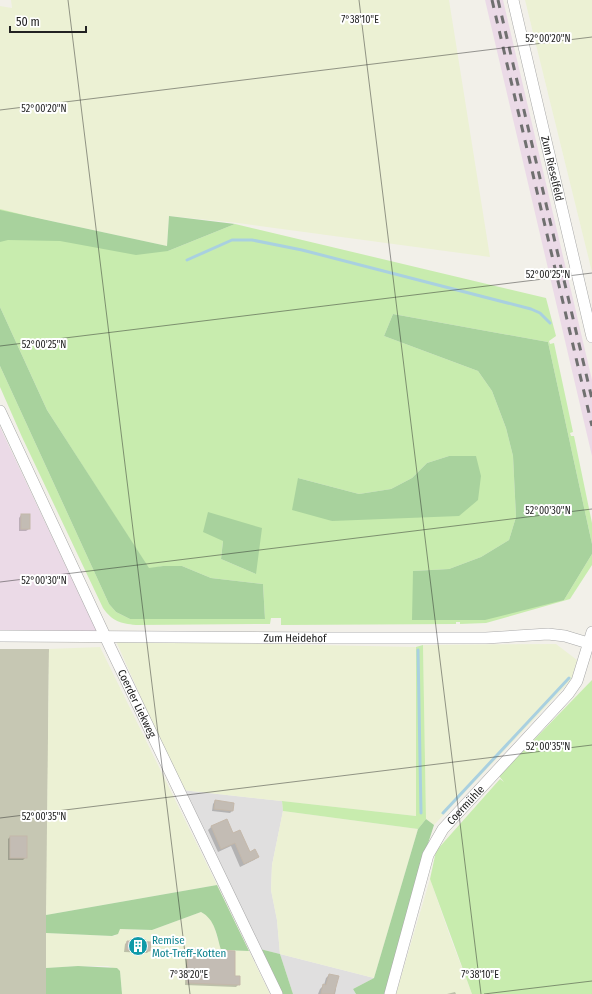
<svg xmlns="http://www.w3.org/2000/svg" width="592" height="994" font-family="'Fira Sans Condensed',sans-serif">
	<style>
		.residential { fill: #e0dfdf }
		.industrial { fill: #ebdae7 }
		.construction { fill: #c6c7b3 }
		.farmland { fill: #ecf1d4 }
		.grass { fill: #c8ecae; fill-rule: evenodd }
		.forest { fill: #a8d29d }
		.shadow { fill: #0003 }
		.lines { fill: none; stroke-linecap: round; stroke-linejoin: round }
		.stream { stroke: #a9d0e0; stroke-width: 3 }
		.building { fill: #c3bcb4; stroke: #c4b8aa }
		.street-casing { stroke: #a9a9a9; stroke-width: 12 }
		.street { stroke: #fff; stroke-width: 11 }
		.rail { stroke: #707070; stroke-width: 3; stroke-dasharray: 8 8; stroke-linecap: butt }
		.ticks { fill: none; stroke: #222; stroke-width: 1; stroke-opacity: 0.45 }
		.labels { text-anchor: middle; stroke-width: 4; stroke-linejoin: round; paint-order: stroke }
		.street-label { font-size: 11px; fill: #222; stroke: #fff }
		.culture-label { font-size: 11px; fill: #0d838f; stroke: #fff; text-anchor: start }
		.ticks-label { font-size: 10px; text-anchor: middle; fill: #222; stroke: #fff; stroke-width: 4; stroke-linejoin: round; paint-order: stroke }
	</style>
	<rect width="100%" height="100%" fill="#f2f0e9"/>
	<polygon class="residential" points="182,790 282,801 283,811 272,865 271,890 277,920 280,954 374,978 353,989 356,994 293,994 280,954 260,949"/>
	<g class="industrial">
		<polygon points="485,0 503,0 592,380 592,456"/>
		<polygon points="0,427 97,632 0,632"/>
	</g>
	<polygon class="construction" points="0,649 49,649 46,994 0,994"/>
	<g class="farmland">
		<polygon points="11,0 449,0 490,257 238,223 169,216 167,246 0,210 0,6 12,8"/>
		<polygon points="525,0 592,0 592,272"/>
		<polygon points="116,641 416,647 416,816 182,790"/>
		<polygon points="556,644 577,660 572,679 434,825 426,819 423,645"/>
		<polygon points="100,647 217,885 46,915 49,649"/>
		<polygon points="283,811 418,829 374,978 280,954 277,920 271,890 272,865"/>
		<polygon points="430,879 451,939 472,994 396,994"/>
		<polygon points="201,912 208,915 214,926 221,950 249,951 270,994 122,994 120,971 108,966 78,966 46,968 46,933 112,936 115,936 119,929 152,930"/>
	</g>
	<g class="grass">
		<path d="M 0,209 L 168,251 L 235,224 L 546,298 L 556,336 L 549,341 L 550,344 L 554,343 L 573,432 L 570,433 L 571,436 L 574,436 L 592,523 L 592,544 L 548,342 L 393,314 L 384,336 L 478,371 L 492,391 L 506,428 L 513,456 L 516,517 L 509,540 L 481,557 L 449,569 L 413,571 L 564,600 L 592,554 L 592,565 L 570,599 L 486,623 L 460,624 L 460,622 L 456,622 L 456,624 L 281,625 L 281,618 L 271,618 L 270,624 L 136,625 C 120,623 113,622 103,608 L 22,437 L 0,387 L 0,366 L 109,604 L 116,612 L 130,619 L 265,619 L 263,584 L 211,578 L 182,566 L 163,566 L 149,569 L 47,410 L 0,307 ZM 449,456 L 476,456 L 332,521 L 298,478 L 359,494 L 391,489 L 412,478 L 427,463 ZM 223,541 L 256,574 L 221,559 Z"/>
		<polygon points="423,645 426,819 418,829 283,811 282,801 416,816 416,647"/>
		<polygon points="592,680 592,994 472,994 430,879 436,851 500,779 504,782 499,776"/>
	</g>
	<g class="forest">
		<polygon points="0,210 167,246 169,216 235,224 168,251 136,255 60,241 8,240 0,242"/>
		<polygon points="0,307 47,410 149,568 163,566 182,566 211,578 263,584 265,619 130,619 116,612 109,604 0,366"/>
		<polygon points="393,314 548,342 592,544 592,554 564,600 485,620 412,620 413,571 449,569 481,557 509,540 516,517 513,456 506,428 492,391 478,371 384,336"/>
		<polygon points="449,456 476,456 481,476 478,500 459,516 332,521 292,510 298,478 359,494 391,489 412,478 427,463"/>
		<polygon points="208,512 262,528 256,574 221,559 223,541 203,532"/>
		<polygon points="426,819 434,825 424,856 385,994 356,994 353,989 374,978 418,829"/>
		<path d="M 217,885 L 249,951 L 221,950 C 217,936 215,919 201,912 L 152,930 L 120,929 L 118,934 L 112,936 L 46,933 L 46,915 Z"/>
		<polygon points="260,949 280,954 293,994 280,994"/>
		<polygon points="78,966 117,968 120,971 122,994 46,994 46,968"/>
	</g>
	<g class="shadow">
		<polygon points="21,515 29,515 29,529 26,531 19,531 19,518"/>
		<polygon points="215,801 233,804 232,811 230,813 212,811 213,804"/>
		<polygon points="226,820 232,834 249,853 258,857 254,860 240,867 231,846 218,852 208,830 211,827"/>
		<polygon points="10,837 26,857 23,860 8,860 8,839"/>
		<polygon points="127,942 149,951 147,953 124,952 125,944"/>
		<polygon points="189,950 239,984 236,987 185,985 186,953"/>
		<polygon points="329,975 334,988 336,989 335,994 318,994 320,989 324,985 326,978"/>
		<polygon points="455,992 456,994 447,994"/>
	</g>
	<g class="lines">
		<g class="stream">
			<polyline points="187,260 232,240 252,240 302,250 531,309 540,313 550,323"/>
			<polyline points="418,650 421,813"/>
			<polyline points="443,813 569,678"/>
		</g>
	</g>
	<g class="building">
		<rect x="21" y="514" width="9" height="15"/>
		<polygon points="215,800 234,803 233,811 214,809"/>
		<polygon points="227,819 233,833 240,830 250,852 255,849 259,857 244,864 235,843 221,849 211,826"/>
		<rect x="10" y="836" width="17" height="22"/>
		<polygon points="127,941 151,942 150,951 126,950"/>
		<polygon points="188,949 235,951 235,976 240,976 240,985 187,983"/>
		<polygon points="329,974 339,976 334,994 321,994 323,984 326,985"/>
	</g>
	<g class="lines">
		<g class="street-casing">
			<g id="street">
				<path id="s1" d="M 513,0 L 592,337"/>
				<path id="s2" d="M 0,411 L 111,649 L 277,994"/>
				<path id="s3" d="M 0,636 L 326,638 L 486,638 L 548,634 L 565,636 L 588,643"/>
				<path id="s4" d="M 390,994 L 428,855 L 443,829 L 568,694 L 577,681 L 592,632"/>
			</g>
		</g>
		<use href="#street" class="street"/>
		<g class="rail">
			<polyline points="492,0 592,426"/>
			<polyline points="498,0 592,399"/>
		</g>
	</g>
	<path class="ticks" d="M 68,0 L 190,994M 359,0 L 481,994M 0,110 L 592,37M 0,346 L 592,273M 0,582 L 592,509M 0,818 L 592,745M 484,994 L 592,981"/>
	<defs>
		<g id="building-disc" transform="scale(1)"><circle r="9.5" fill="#0f9aa8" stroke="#fff"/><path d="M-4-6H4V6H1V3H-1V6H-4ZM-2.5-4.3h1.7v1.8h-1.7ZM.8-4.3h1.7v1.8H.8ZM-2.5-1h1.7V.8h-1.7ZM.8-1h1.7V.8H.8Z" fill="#fff"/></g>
	</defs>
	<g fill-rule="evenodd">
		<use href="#building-disc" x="138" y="946"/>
	</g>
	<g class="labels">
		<g class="street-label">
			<text dy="4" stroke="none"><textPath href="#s1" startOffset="173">Zum Rieselfeld</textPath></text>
			<text dy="4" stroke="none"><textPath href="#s3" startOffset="295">Zum Heidehof</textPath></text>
			<text dy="4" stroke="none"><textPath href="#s2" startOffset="323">Coerder Liekweg</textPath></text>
			<text dy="4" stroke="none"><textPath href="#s4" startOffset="207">Coermühle</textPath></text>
		</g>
		<g class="culture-label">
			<text x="152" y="944">Remise<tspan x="152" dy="13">Mot-Treff-Kotten</tspan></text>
		</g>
	</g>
	<g class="ticks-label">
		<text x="360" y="23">7°38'10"E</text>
		<text x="548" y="42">52°00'20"N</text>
		<text x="44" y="112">52°00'20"N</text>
		<text x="548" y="278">52°00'25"N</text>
		<text x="44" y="348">52°00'25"N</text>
		<text x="548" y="514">52°00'30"N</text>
		<text x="44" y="584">52°00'30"N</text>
		<text x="548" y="750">52°00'35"N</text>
		<text x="44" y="820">52°00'35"N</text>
		<text x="189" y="978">7°38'20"E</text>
		<text x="480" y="978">7°38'10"E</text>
	</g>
	<path d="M10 26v6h76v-6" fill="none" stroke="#222222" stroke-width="2"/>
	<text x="16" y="26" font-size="12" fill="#222222" stroke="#ffffff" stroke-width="3" paint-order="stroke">50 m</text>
</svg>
